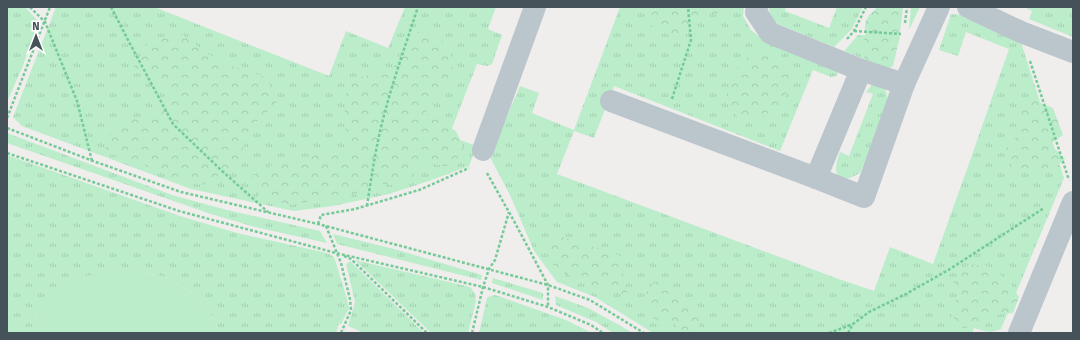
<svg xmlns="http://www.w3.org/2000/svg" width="1080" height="340" font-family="'Fira Sans',sans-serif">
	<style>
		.grass { fill: url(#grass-tufts) }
		.forest { fill: url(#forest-crowns) }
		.green { fill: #bbedca }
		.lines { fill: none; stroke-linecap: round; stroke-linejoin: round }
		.path { stroke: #74cb97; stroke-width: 2.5; stroke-dasharray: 3 2; stroke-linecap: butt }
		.minor { stroke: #bbc6cc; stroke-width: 22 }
	</style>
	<defs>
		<pattern id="grass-tufts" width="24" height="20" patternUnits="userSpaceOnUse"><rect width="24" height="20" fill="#bbedca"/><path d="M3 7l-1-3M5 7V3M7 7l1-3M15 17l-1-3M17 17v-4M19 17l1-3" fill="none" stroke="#a2cdb0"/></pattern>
		<pattern id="forest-crowns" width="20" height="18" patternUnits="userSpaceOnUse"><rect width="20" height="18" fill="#bbedca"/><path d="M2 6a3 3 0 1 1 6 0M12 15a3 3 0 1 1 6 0" fill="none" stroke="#a2cdb0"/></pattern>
	</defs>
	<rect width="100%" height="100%" fill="#f0eded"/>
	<g class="grass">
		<polygon points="7,7 25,7 39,22 22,68 7,102"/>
		<polygon points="56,7 154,7 329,76 346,31 388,48 405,7 496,7 488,29 502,35 492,64 487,66 477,64 449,136 477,146 469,166 429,181 389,194 333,206 294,211 191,189 22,126 13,117"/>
		<path d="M 620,7 L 744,7 L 743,16 L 751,30 L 762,39 L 837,69 L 838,73 L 836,76 L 831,77 L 813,70 L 780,151 L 614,86 L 594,138 L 574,131 L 557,174 L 836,278 L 874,291 L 890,247 L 933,264 L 972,155 L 1009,49 L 966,32 L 958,56 L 939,50 L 951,14 L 962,15 L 1020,39 L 1064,178 L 1001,329 C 989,334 985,331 974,328 L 972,333 L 653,333 L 595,297 L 557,282 L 534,251 L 510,195 L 491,159 L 492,151 L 520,86 L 539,93 L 532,113 L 574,130 Z"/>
		<path d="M 769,7 L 786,7 L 785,11 L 829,28 L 837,7 L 863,7 L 852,29 L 834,47 L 778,24 C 773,19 769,15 769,7 Z"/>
		<polygon points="911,7 920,7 909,30"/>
		<polygon points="1024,7 1073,7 1073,37 1029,19 1032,11"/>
		<polygon points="858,35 900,36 895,55 864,59 844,51"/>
		<path d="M 873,84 L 885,89 L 887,95 L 887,101 L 869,152 L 860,173 L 850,178 L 843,179 L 838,177 C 834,168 837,161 840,152 L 849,156 L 873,94 L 866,92 Z"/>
		<polygon points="7,133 172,195 227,210 320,231 327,243 255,227 211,214 7,143"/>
		<polygon points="7,155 180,216 237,233 327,253 334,257 336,263 347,299 349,308 341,324 339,323 336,333 221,333 209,311 188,290 164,277 138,271 37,315 30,333 7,333"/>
		<polygon points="333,234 394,249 482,275 481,280 337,244"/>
		<polygon points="355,260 470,287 475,293 476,301 468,333 431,333"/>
		<polygon points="350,261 424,333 364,333 348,326 355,302 346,264"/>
		<polygon points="493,278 543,293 543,300 492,283"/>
		<polygon points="495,295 566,320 592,333 479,333 487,298 490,296"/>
		<polygon points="555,296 588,308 621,326 632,333 613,333 596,322 556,305"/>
	</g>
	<g class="forest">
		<polygon points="649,7 730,7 728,12 700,15 680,37 649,25"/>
		<path d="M 877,7 L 903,7 L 899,41 L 898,44 L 893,66 L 882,71 L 866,66 L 864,56 L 858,47 L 866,37 C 865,28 863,23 870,14 C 872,12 875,10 877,7 Z"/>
		<polygon points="419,30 449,44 454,75 425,113 456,131 466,152 446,167 421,160 411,180 387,186 376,180 350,197 313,201 290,205 258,197 252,176 278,162 302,164 321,151 350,156 344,121 347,81 392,69"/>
		<polygon points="183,35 219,62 266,77 277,104 251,126 237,165 202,185 176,179 137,161 104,153 114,125 150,114 176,94 133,68 151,38"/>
		<polygon points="754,51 779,58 791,80 784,101 761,118 740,121 726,101 730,76"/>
		<polygon points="1029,98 1053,108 1063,135 1050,144 1065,159 1050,173 1013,172 1006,148 1018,135 1018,111"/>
		<polygon points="549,233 619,255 628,296 581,282 554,268"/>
		<polygon points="969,264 993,267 1010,283 1019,297 1013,313 992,315 983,326 961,328 950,313 959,294 953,281"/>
		<polygon points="654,282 671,282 679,301 688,300 701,310 699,329 681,333 673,322 666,325 651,317 643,297"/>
	</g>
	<polygon class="green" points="111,271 138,271 164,277 188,290 209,311 221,333 30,333 37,315 60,293 86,276"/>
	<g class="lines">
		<g class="path">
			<polyline points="30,7 45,22 77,101 92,161"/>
			<polyline points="111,7 128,40 173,124 221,170 268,212"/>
			<polyline points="905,23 907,7"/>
			<polyline points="854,31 901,34"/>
			<polyline points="847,39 854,31 866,7"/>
			<polyline points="1030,61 1069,180"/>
			<polyline points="672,99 691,40 688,7"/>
			<polyline points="7,118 50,7"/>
			<polyline points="7,128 93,161 181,192 318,224 548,285 590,300 644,333"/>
			<polyline points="7,153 179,211 336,253 483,287 548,307 591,325 603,333"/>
			<polyline points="487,173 514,221 548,285 548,307"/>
			<path d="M 367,206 C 371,179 375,153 381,127 C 391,86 405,47 418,7"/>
			<polyline points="318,224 321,215 355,209 419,190 469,168"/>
			<polyline points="326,226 341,263 350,299 351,310 341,333"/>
			<polyline points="344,256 351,259 427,333"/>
			<polyline points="472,333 483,287 489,269 495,260 509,212"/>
			<polyline points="829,333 853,324 869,312 906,294 950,269 1044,208"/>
			<polyline points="848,333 853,324"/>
		</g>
		<g class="minor">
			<polyline points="757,7 756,12 770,33 861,70 904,84"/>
			<polyline points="968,7 1021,32 1073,52"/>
			<polyline points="611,101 816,178 864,197 904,84 939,7"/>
			<polyline points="483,150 535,7"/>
			<polyline points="816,178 861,70"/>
			<polyline points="1019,333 1073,202"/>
		</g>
	</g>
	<rect width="1080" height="340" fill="none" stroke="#45525a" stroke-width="16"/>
	<g transform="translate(36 36)" stroke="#ffffff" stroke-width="3" paint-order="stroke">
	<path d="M0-3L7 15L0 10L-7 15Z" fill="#45525a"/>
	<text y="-6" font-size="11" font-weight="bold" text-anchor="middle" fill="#45525a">N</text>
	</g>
</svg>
